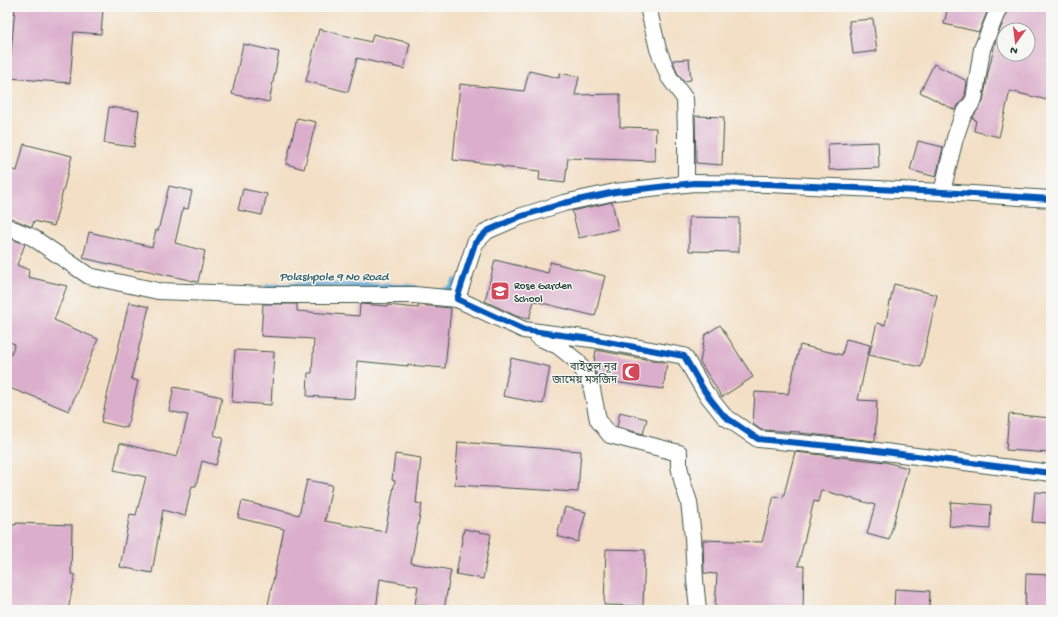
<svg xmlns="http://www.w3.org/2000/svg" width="1058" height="617" font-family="'Gochi Hand','Noto Sans Bengali',sans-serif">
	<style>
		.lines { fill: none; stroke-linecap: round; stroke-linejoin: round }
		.stream { stroke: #5aa8d3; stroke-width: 6 }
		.building { fill: #dbafcc; fill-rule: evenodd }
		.minor-casing { stroke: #3f554a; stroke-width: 18 }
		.minor { stroke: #fff; stroke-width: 16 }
		.cycleway-casing { stroke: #f6f6f2; stroke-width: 8 }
		.cycleway { stroke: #0057b8; stroke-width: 6 }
		.labels { text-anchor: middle; stroke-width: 3; stroke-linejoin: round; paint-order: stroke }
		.poi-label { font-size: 11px; fill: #1f3d34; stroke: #f6f6f2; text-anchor: start }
		.water-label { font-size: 12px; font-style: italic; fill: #315d64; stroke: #f6f6f2 }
	</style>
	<rect width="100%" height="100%" fill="#f6f6f2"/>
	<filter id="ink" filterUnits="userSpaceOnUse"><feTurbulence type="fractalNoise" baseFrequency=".025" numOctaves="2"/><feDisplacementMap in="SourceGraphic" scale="8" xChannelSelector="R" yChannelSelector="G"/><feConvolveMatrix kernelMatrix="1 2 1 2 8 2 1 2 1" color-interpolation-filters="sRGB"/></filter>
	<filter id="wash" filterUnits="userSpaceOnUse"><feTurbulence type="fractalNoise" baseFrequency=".012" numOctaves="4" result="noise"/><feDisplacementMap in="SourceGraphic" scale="16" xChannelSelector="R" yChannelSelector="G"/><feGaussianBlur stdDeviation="0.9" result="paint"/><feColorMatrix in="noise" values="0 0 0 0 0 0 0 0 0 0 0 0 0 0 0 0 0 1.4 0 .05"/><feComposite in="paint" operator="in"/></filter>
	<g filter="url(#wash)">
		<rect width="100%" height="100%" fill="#f3dfc5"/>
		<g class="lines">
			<g class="stream">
				<polyline points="268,287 309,285 405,287 415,288"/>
				<polyline points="440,292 452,288 455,281"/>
			</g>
		</g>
		<g id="blocks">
			<g class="building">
				<polygon points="15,7 79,7 103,9 101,34 74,32 70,83 9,78"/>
				<polygon points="948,7 989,7 979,32 944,24"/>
				<path d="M 1008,7 L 1051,7 L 1051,101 L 1010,91 L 999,137 L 974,131 L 976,120 L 972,118 L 983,102 L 988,73 L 996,39 L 1008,11 ZM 1004,30 L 1028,30 L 1028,54 L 1004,54 Z"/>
				<polygon points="873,19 877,51 853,54 849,21"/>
				<polygon points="319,29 371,42 373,34 410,43 404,69 357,58 348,92 306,81"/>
				<polygon points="243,44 279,52 269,102 232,94"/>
				<polygon points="689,59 691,80 683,81 677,72 673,60"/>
				<polygon points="934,64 967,81 965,96 955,110 920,92"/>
				<polygon points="529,71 559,78 560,73 579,77 575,95 620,94 620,127 656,128 655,161 568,158 565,183 539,180 540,171 501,167 501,165 453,160 460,84 524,91"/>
				<polygon points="109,107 139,111 134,147 104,143"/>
				<polygon points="695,116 724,117 722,165 696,163"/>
				<polygon points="297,118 316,122 304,169 286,164"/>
				<polygon points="918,141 943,147 936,177 910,170"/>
				<polygon points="878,142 879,168 829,170 828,144"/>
				<polygon points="24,144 72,156 54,226 34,221 32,227 11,218 7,218 7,168 17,171"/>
				<polygon points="169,186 192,191 188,209 183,208 175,243 205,251 198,282 140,269 139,271 83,258 89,232 152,247 156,230 158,231"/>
				<polygon points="243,189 267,194 262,215 238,210"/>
				<polygon points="612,202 618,229 579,238 572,211"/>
				<polygon points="689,217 739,218 739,252 689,251"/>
				<polygon points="7,237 25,244 17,265 29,270 28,277 67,286 54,320 98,339 69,411 25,393 25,394 7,387 7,364 15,344 7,341"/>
				<polygon points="495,260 548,273 550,262 605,276 595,316 534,301 529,319 516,316 485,301"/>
				<polygon points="894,284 937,295 921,367 869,355 877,323 885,325"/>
				<polygon points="129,302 149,307 131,379 138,381 127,428 101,422"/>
				<polygon points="263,304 297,304 297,311 359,316 360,304 388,306 388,305 418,308 418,305 451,308 445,368 408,365 408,366 357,361 355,399 307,396 308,373 312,373 314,339 261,336"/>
				<polygon points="720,325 753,377 722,397 700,362 705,335"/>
				<polygon points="846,339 870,345 858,400 877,401 875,441 799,433 800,432 761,430 753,424 755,392 788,394 800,345 842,355"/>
				<polygon points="235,350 274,352 271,405 232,402"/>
				<polygon points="596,350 667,363 663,389 599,380 593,368"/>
				<polygon points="511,358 550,367 543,404 503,396"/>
				<polygon points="174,387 222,397 214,435 223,438 216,465 202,461 196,486 192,486 185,516 163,510 152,573 120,567 130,514 136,515 146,477 114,470 120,443 177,457 188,415 169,411"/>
				<polygon points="620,412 647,419 643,434 617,427"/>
				<polygon points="1009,414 1051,418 1050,453 1006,450"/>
				<polygon points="458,442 581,451 578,492 455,485"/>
				<polygon points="795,452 885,462 908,468 889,540 867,534 875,505 821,490 818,502 814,501 798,566 804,566 803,610 726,610 726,608 715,607 717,574 704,573 703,540 762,542 774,496 783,498"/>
				<polygon points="395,454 421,458 416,503 422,504 411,563 451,570 444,609 415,604 418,586 380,579 376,610 267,610 284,529 238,518 242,501 299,515 307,480 332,485 325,521 385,532 395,481 392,480"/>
				<polygon points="1035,492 1051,493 1051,523 1032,522"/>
				<polygon points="951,502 991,505 990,529 949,526"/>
				<polygon points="565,507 586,512 578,542 557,536"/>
				<polygon points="16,523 72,525 71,574 75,575 68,610 7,610 7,524 16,525"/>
				<polygon points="464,529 491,534 483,579 456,574"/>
				<polygon points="606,549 645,550 643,606 604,605"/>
				<polygon points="1026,574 1051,575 1051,610 1025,610"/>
				<polygon points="895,589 930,591 929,610 894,610"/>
			</g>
		</g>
	</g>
	<g filter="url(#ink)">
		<use href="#blocks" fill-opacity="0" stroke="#3f554a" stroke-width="1"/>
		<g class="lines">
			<g class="minor-casing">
				<g id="minor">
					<polyline points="648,7 658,49 669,77 685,99 686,132 686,184"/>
					<polyline points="942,192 955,138 963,115 974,100 982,49 999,7"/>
					<polyline points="1051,199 942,192 768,184 694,183 615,192 564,203 519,217 487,231 475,243 457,299 524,330 591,339 684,356 705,392 724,416 758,439 861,449 1051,473"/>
					<polyline points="7,227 32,237 89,276 158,291 270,295 414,295 457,299"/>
					<polyline points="538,337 558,346 578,362 591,384 598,420 610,435 679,453 679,466 683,484 689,502 693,537 695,580 698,610"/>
				</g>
			</g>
			<use href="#minor" class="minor"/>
			<g class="cycleway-casing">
				<polyline id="cycleway" points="1051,199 942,192 768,184 694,183 615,192 564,203 519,217 487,231 475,243 457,299 524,330 591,339 684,356 705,392 724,416 758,439 861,449 1051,473"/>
			</g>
			<use href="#cycleway" class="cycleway"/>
		</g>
	</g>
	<defs>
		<g id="school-square" transform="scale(1)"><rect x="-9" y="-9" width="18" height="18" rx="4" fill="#d1495b" stroke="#f6f6f2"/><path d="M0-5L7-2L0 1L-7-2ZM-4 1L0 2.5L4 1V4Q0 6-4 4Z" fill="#fff"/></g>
		<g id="mosque-square" transform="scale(1)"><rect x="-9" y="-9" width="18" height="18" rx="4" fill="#d1495b" stroke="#f6f6f2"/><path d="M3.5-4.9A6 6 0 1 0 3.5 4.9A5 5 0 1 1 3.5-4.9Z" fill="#fff"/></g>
	</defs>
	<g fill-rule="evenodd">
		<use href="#school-square" x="500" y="291"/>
		<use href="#mosque-square" x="631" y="372"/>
	</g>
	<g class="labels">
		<g class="poi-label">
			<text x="514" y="289">Rose Garden<tspan x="514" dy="13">School</tspan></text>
			<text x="617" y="370" text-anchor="end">বাইতুল নূর<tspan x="617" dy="13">জামেয় মসজিদ</tspan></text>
		</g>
		<g class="water-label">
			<text x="334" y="280">Polashpole 9 No Road</text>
		</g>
	</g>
	<rect width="1058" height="617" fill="none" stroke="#f6f6f2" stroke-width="24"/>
	<g transform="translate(1016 42) rotate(194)"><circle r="19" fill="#f6f6f2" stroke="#a0aca6"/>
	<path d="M0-3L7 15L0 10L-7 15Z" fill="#d1495b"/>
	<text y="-6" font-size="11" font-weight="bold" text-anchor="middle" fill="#1f3d34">N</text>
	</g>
</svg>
